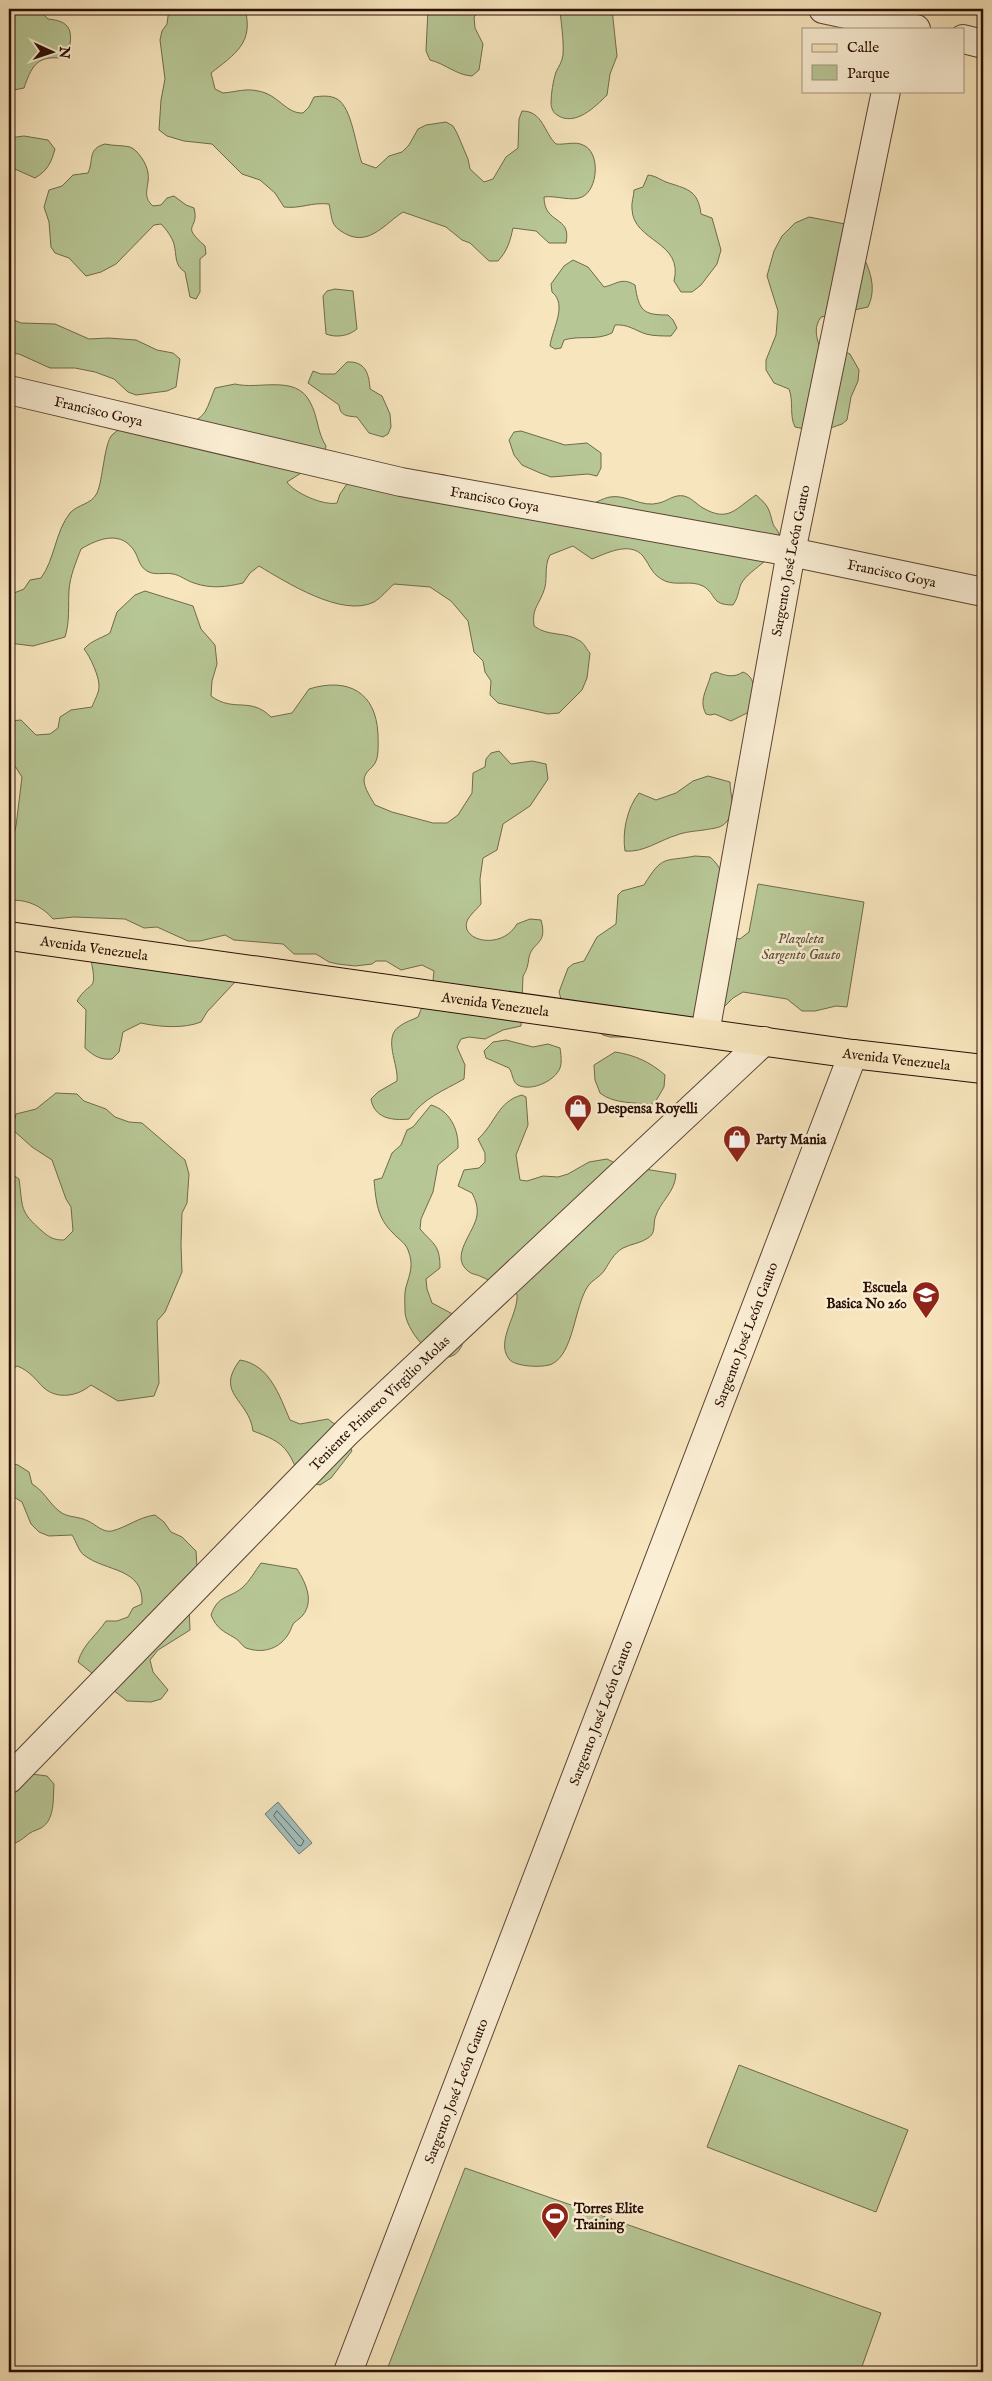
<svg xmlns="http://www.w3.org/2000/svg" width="992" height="2381" font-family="'IM FELL English',serif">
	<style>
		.green { fill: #b7c695; stroke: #706a4c }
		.water { fill: #a1bdba; stroke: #717771 }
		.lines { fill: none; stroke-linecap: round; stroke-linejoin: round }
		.shore { stroke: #66655e; stroke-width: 1 }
		.minor-casing { stroke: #5d4332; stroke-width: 30 }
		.major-casing { stroke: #2a0d03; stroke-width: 30 }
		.minor { stroke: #faeed4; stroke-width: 28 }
		.major { stroke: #f7e5bd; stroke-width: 28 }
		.labels { text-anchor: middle; stroke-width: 5; stroke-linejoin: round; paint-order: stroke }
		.street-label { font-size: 14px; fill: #2a0d03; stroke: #faeed4 }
		.park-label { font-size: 14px; font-style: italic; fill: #5b4e36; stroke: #faeed4 }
		.poi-label { font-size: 14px; font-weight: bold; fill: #2a0d03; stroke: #faeed4; text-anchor: start }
	</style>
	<rect width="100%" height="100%" fill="#f7e5bd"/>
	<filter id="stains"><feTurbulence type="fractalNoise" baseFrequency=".004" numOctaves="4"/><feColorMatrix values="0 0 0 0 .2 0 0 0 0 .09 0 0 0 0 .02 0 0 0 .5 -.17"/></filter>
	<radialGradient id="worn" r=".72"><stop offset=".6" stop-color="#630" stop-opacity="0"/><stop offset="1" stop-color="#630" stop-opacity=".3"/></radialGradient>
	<g class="green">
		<path d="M 24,9 L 40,11 L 48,19 C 70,21 73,30 69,50 L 59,58 C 36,56 31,68 24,88 L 9,91 L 9,12 Z"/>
		<path d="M 169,9 L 245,9 C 254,43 235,54 211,73 L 215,89 L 223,93 C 236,92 245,88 258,91 C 278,94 286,114 303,113 L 309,107 L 314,97 C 321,96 330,95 337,99 C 352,107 356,148 362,163 L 376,168 L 389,156 L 402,152 L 409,145 L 418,129 L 426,125 L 446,122 L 453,126 L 457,133 L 468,159 L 470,169 L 484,182 L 493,179 L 506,157 L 518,148 L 519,119 L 522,111 C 543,111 544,133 556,144 C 565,145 575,141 583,145 C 601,152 598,190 582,197 C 572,202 555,195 544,197 C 544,225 572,215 566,243 L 549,243 L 536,231 L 513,228 C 510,241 508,250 498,261 L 489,261 L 470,243 L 462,240 L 446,227 L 403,212 C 386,223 370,245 348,235 C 330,226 333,222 329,204 C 311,202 301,209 284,207 L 275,193 L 260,180 L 242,174 L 212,144 L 184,141 L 167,136 L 159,130 L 161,100 L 165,79 L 160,40 L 162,31 L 167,24 Z"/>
		<path d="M 428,9 L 482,9 L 474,17 L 475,28 L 483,44 L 479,70 L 472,76 C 456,75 446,64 430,60 L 426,51 Z"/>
		<path d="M 560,9 L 612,9 L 617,56 L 610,74 L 607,95 C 595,107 575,127 557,115 C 553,113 551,107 551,103 C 551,94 553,81 556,72 C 559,66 562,62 563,55 C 564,39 561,24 560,9 Z"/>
		<path d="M 24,136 L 48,140 L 55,149 C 51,163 48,170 35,178 L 15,169 L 9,171 L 9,138 Z"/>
		<path d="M 105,144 C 113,146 122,145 130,147 C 138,150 147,164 148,173 C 150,186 141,196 153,206 L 161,205 L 167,198 L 174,196 L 186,205 L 194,208 C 200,231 179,223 205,246 L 206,254 L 200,259 L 200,292 L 196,299 L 190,297 L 185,272 C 174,265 177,256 174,244 C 172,237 166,229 161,224 L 154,225 L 116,264 L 101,272 L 86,276 L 69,258 L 55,253 L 51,247 L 49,222 L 44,207 L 49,190 L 62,186 L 73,175 L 88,173 C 94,160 87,149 105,144 Z"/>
		<path d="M 648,175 C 656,176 659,179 666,182 C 686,189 698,189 701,214 L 712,218 L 721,250 L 717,264 L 701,285 L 692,292 L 681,292 L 674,281 C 684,241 633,242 632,209 C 631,203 634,196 634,190 L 643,187 Z"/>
		<path d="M 809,217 L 845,224 C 858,249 882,278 868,307 L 821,317 C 814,327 816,335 819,345 L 835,347 L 850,354 L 859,370 L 858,381 L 851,397 L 847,420 L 842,424 L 819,432 L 795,427 C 789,415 794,402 789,389 L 774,383 L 766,370 L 766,360 L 776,335 L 778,311 L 767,276 L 774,251 L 782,236 L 795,223 Z"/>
		<path d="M 573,260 L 588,267 L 604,287 C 617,284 622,277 635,285 C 639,311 643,315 668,315 L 673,320 L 677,328 L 671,336 C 663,336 653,336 646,334 C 634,330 628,324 615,325 L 612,333 C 596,341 580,335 564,340 L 561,348 L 555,349 L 550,346 C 552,329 568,305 552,292 L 551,284 L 564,266 Z"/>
		<path d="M 335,289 L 353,291 L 357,329 C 349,336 336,338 326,334 L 323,296 L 327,291 Z"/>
		<polygon points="9,318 21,323 55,324 89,339 108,338 136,340 157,350 173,353 180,359 176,387 167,391 136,395 128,392 114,379 95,372 75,368 50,368 19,354 9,353"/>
		<path d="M 347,362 C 365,361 369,373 370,389 L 382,396 L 390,414 L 391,427 L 388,434 L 383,437 L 369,433 L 357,417 C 347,416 340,416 339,405 L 308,383 L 313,371 L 321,374 L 335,374 Z"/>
		<path d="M 235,384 C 259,390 296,374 310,402 C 318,416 317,432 326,446 L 323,459 L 287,482 C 294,493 324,506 337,503 L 340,494 L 349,481 L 426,478 C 439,471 446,475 458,481 L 586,506 C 594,504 603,498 610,497 C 626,494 642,508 659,503 C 668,501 674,494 684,496 C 692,498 696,504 703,508 C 729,523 736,508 756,495 C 769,506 769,509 773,524 C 774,527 778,530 779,534 C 784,556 750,567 741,584 C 738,591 739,596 733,605 C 710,605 717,594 703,586 C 691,580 677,586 665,581 C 652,575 651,567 643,556 C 630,541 607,553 592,559 L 573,546 L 550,555 C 543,568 549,580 543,593 C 537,608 532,609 534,626 C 548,637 565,631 580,641 C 584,643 587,650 590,653 L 587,678 L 582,690 L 559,713 L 548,714 L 498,703 L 490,695 L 491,681 L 485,672 L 483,661 L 474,652 L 468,621 L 451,601 L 430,587 L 394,584 C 388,589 381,598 374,602 C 342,618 286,582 259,566 L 250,573 L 243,583 C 226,587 211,589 194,583 C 187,581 180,575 173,574 C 164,572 155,576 147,571 C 139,566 139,559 135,552 C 122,530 99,538 81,549 C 76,562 70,576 69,590 C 68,606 70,621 65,637 L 33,646 L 9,643 L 9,595 L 24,589 L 30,580 L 41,578 C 55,559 55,532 70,513 C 78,504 91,505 97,493 C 103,480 104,444 112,435 C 133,413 188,438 205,412 C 209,405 212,395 215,388 Z"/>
		<polygon points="521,431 565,445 587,443 601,453 601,468 597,476 588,474 551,477 540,473 522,465 514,455 509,440 514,432"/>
		<path d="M 145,591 L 193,606 L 201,629 L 215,645 L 217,664 L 212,681 L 211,696 C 234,713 250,696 271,717 L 292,713 L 309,689 C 348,677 376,692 378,734 C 378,741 379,755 376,761 C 373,769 365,770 364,780 C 364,788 371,798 375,805 L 392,812 L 433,823 L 447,823 L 458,815 L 472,793 L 473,773 L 485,767 L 486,759 L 491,753 L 499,751 L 511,764 L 532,761 L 546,764 L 548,779 L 530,806 L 503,824 L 497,850 L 483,858 L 480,879 L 481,904 C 477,909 471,914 468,919 C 457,940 501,952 517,924 L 530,919 L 541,920 C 548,945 533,941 529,957 C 528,965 527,970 523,976 L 521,1026 L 503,1030 L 485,1039 L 469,1037 L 461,1039 L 457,1047 L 465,1065 L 464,1079 C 443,1091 423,1098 409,1119 C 392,1121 374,1118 371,1099 L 378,1092 L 397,1081 C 399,1065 382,1037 400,1026 C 405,1022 412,1020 418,1017 L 426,997 L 432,990 L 434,971 L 422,965 L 401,970 L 386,961 L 376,961 L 372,964 L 355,966 L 338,964 L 329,962 L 316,954 L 294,954 L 283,944 L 234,940 L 225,935 L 200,941 L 188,941 L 157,927 L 144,928 L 125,919 L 74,917 L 53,919 C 42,906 25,898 9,901 L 9,844 L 13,838 L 16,826 L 22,777 L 15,766 L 9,763 L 9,721 L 21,720 L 36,735 L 50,734 L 58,728 L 60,717 L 71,710 L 92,707 C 94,701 99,693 99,687 C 100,678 90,656 84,649 C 92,640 100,639 110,633 L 117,612 L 135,595 Z"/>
		<path d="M 716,672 C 726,676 734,678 743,672 C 760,679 752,699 749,712 L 731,721 L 715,714 L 710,715 L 706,714 C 698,700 708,688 711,674 Z"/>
		<path d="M 708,776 L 730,782 C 730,795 736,807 728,820 C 722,829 713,828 704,830 C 696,831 684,832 677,835 C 660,840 643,853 625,851 C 622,832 627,808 639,793 L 656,800 L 676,793 L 693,781 Z"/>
		<path d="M 695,856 L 710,857 C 731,874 730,913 734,938 L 740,939 L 749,932 L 758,884 L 864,902 L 847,1007 L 836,1006 L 815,1011 L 802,1011 L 787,999 L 743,992 L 733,998 L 709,1022 L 633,1037 L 610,1037 L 603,1035 L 563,1006 L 559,992 L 568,968 L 573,964 L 584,961 L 597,937 L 616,924 L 618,895 L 622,891 L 644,885 C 663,854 664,862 695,856 Z"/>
		<path d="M 91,960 L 230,973 L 235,982 L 207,1012 L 201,1022 C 183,1029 159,1027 141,1023 L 123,1032 L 119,1052 L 112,1059 C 100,1060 94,1056 85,1048 L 86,1010 L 77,1001 C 90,979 98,994 91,960 Z"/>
		<path d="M 506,1040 L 533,1047 L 548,1044 L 560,1048 C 561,1054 562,1063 560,1068 C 555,1081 531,1092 518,1085 C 512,1082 513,1073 509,1068 L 486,1058 L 484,1051 L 493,1042 Z"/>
		<path d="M 615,1052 C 635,1055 650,1062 665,1075 L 664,1087 L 654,1104 C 638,1103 613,1104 600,1093 L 595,1080 L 594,1065 Z"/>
		<path d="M 56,1093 L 77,1094 L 84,1101 L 106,1109 L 115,1117 L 129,1122 L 142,1123 L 185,1160 L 189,1174 L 187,1203 L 182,1213 L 181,1245 L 182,1272 L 165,1312 L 157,1321 L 159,1383 L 154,1396 L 118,1401 L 91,1385 C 78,1396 58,1400 44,1388 C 35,1379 30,1371 17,1366 L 9,1371 L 9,1172 L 19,1179 C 23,1208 19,1211 42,1231 C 50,1238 54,1240 64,1240 L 73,1231 L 71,1207 L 66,1199 L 52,1160 L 32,1147 L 12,1129 L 16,1114 L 36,1109 Z"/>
		<path d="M 522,1095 L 526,1097 L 528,1125 L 516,1155 L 520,1180 L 527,1181 L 543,1176 L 558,1177 L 568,1174 L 589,1162 L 607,1159 L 619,1165 L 676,1174 C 675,1193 660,1201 655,1218 C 653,1226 656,1233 648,1238 C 641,1243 631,1244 623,1248 C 613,1254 610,1262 604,1271 C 600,1277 592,1280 588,1286 C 574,1307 574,1353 552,1364 C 543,1368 515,1367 509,1359 C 495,1341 519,1314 517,1294 C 505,1288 494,1282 482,1277 C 477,1274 472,1275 468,1271 C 449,1256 475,1232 477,1215 C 478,1207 476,1201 472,1193 L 458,1186 L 464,1170 L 479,1168 L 485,1162 L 485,1153 L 478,1139 C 495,1124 498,1101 522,1095 Z"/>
		<path d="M 431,1105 C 449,1110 459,1129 458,1148 L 438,1165 L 433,1192 L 421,1219 L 420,1229 C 434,1245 440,1245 440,1268 L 426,1279 L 427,1289 L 432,1303 L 460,1318 L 466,1331 C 464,1340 462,1350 454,1355 C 434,1367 404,1328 405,1310 C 405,1303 404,1293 406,1287 C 410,1273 414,1265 408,1250 C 405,1242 398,1239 393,1233 C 377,1218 376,1201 374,1180 L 382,1178 L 392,1153 L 401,1145 L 407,1130 L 413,1127 Z"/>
		<path d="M 240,1360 C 270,1365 279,1395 290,1420 L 300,1424 L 328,1419 L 341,1429 L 352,1451 L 331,1478 L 320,1485 L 301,1480 C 288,1449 286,1443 253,1431 C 249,1399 214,1394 240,1360 Z"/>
		<path d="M 9,1463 L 18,1465 L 29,1472 L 32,1484 C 44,1491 48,1502 59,1511 C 67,1518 79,1516 88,1521 C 95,1524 103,1533 112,1531 C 127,1527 139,1517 155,1515 L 164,1522 L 171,1532 L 182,1537 L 196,1551 L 198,1584 L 189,1608 L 190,1630 L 158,1650 L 150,1660 L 153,1672 L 168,1690 L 161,1699 L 151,1702 L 127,1701 L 78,1662 C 83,1644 96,1636 106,1621 L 117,1621 L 128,1617 L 133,1608 L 142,1604 C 144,1567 105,1572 84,1555 C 79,1552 76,1541 72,1535 L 49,1536 L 39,1532 L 31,1524 L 22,1502 L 9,1494 Z"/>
		<path d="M 261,1563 L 297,1569 C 306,1583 314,1601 303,1615 C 301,1618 297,1620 294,1623 C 292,1625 291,1630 289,1633 C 280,1649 263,1654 246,1648 C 242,1646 239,1640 235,1638 C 223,1631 217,1629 211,1615 C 218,1595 228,1599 242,1588 C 250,1581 255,1571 261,1563 Z"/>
		<path d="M 24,1773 L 47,1776 L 54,1784 C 53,1799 55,1820 41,1828 C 37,1830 33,1831 30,1833 C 23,1838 18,1844 9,1844 L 9,1778 Z"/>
		<polygon points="739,2065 908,2130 876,2212 707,2147"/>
		<polygon points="465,2168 881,2313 860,2372 386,2372"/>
	</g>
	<polygon class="water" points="278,1802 312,1843 299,1854 265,1814"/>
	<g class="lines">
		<polygon class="shore" points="277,1811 304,1841 301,1846 298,1845 274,1816"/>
		<g class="minor-casing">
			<g id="minor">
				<polyline points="823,9 916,29"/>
				<polyline points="963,39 983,44"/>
				<path id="s1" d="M 9,390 L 401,482 L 791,552 L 983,592"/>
				<path id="s2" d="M 705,1033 L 791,552 L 886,91"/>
				<path id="s3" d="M 9,1779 L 347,1432 L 764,1041"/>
				<path id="s4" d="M 348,2372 L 853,1054"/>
			</g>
		</g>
		<g class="major-casing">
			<g id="major">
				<path id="s5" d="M 9,936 L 853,1054 L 983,1069"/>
			</g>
		</g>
		<use href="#minor" class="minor"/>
		<use href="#major" class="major"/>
	</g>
	<defs>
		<g id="shop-pin" transform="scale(1.4375)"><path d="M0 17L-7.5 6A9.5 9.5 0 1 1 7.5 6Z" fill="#8f2418" stroke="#faeed4"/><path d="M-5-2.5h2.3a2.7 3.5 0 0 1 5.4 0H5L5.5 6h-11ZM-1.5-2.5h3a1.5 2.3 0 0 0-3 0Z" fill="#fff"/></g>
		<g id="school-pin" transform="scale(1.4375)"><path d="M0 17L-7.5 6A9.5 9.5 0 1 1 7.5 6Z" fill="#8f2418" stroke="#faeed4"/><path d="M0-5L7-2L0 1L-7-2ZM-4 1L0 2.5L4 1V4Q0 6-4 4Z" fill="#fff"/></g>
		<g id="stadium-pin" transform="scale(1.4375)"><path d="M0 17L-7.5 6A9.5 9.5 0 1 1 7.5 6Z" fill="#8f2418" stroke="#faeed4"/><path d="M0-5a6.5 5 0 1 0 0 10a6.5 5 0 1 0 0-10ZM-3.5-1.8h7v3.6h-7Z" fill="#fff"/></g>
	</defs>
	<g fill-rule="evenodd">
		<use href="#shop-pin" x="578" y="1108"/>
		<use href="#shop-pin" x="737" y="1139"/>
		<use href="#school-pin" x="926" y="1295"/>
		<use href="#stadium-pin" x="555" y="2216"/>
	</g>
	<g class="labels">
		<g class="street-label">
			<text dy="5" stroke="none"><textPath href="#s1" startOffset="92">Francisco Goya</textPath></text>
			<text dy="5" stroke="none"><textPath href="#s1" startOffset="498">Francisco Goya</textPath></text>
			<text dy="5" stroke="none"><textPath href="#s2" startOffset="480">Sargento José León Gauto</textPath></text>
			<text dy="5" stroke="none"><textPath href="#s1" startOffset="902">Francisco Goya</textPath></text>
			<text dy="5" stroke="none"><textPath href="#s5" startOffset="86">Avenida Venezuela</textPath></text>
			<text dy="5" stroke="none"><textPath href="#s5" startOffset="491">Avenida Venezuela</textPath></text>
			<text dy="5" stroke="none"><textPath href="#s5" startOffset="896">Avenida Venezuela</textPath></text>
			<text dy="5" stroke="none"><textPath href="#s4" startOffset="1111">Sargento José León Gauto</textPath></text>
			<text dy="5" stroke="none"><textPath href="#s3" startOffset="528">Teniente Primero Virgilio Molas</textPath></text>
			<text dy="5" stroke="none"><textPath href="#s4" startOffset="706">Sargento José León Gauto</textPath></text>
			<text dy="5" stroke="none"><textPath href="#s4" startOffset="301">Sargento José León Gauto</textPath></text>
		</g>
		<g class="park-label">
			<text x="801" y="943">Plazoleta<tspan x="801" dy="16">Sargento Gauto</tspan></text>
		</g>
		<g class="poi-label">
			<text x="597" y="1113">Despensa Royelli</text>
			<text x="756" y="1144">Party Mania</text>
			<text x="907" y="1292" text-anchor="end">Escuela<tspan x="907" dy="16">Basica No 260</tspan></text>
			<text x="574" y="2213">Torres Elite<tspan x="574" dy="16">Training</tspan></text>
		</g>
	</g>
	<rect width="992" height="2381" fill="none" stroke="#f7e5bd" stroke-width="30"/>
	<rect x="10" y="10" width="972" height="2361" fill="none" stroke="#2a0d03" stroke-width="2.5"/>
	<rect x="15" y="15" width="962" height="2351" fill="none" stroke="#2a0d03"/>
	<rect x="802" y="28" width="162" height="65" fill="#faeed4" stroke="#a79480"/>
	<rect x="812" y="44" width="25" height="8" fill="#f7e5bd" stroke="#a79480"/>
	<text x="847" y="52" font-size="15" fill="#2a0d03">Calle</text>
	<rect x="812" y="65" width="25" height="15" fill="#b7c695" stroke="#a79480"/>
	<text x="847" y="78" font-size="15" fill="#2a0d03">Parque</text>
	<g transform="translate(52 52) rotate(93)" stroke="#faeed4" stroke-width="4" paint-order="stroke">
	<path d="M0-4L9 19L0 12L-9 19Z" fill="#2a0d03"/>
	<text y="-8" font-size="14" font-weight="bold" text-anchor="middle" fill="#2a0d03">N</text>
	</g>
	<rect width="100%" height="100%" filter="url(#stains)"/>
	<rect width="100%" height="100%" fill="url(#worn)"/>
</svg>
